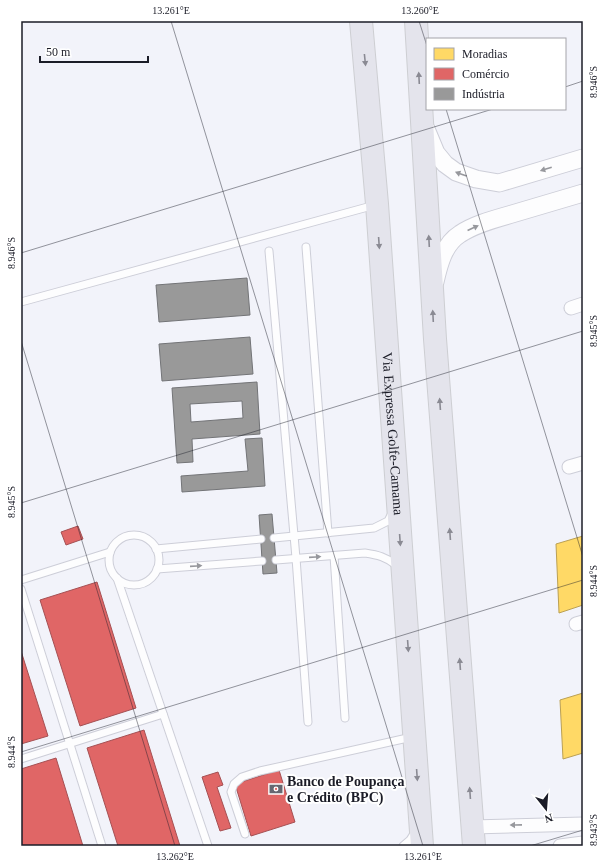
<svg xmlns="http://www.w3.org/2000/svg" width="604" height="867" font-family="'Times New Roman',serif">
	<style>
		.homes { fill: #ffd966; stroke: #bba053 }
		.shops { fill: #e06666; stroke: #a55053 }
		.industry { fill: #999; stroke: #737477; fill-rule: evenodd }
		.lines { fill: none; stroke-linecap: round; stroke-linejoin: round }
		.service-casing { stroke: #cdced8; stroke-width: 9 }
		.minor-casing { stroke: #cdced8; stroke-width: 15 }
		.tertiary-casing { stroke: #cdced8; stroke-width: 19 }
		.trunk-casing { stroke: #cdced2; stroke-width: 24 }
		.service { stroke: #fdfdfe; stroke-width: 7 }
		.minor { stroke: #fdfdfe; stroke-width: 13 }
		.tertiary { stroke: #fdfdfe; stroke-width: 17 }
		.trunk { stroke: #e4e4ec; stroke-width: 22 }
		.oneway { fill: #8a8a93 }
		.oneway2 { fill: #97989d }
		.ticks { fill: none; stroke: #1b1c27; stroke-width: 1; stroke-opacity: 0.45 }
		.labels { text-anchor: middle; stroke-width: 4; stroke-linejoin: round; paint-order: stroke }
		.street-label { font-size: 14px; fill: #1b1c27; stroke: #fff }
		.poi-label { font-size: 14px; font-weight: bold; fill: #1b1c27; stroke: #fff; text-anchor: start }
		.neatline { fill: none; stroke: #1b1c27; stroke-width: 1.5 }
		.ticks-label { font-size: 10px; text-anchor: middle; fill: #1b1c27 }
	</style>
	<rect width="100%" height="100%" fill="#f2f3fa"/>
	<g class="homes">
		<polygon points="583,536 583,605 559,613 556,544"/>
		<polygon points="583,693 583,753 563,759 560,700"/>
	</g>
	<g class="shops">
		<polygon points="78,526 83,539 66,545 61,532"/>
		<polygon points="97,582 136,708 80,726 40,600"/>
		<polygon points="21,651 48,736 21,744"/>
		<polygon points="144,730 180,846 118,846 87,748"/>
		<polygon points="56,758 83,846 21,846 21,769"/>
		<polygon points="279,770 295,822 251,836 235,784"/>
		<polygon points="218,772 223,785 217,787 231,828 220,831 202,777"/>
	</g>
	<g class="industry">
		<polygon points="247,278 250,315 159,322 156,285"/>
		<polygon points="250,337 253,374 162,381 159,344"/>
		<path d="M 257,382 L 260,434 L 192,439 L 193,462 L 177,463 L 172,388 ZM 242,401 L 243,418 L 191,422 L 190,404 Z"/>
		<polygon points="262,438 265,486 182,492 181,476 248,471 245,439"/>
		<polygon points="272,514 277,573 263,574 259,515"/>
	</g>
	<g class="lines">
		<g class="service-casing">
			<g id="service">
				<polyline points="306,247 328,533"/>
				<polyline points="269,251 296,558 308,722"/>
				<polyline points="21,302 375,205"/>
				<circle cx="134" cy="560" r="25"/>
				<polyline points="274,538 374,528 388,521 392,513"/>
				<polyline points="156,549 261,539"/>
				<polyline points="334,556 345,718"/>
				<path d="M 276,560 L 365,553 C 378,555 386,557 396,565 L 397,567"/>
				<polyline points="157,569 262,561"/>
				<polyline points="117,578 208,846"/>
				<polyline points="21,580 110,552"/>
				<polyline points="21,589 102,846"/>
				<polyline points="21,759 163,714"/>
				<polyline points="245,834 231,792 234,784 242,777 260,771 412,737"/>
				<polyline points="403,846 410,840 415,832"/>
			</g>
		</g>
		<g class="minor-casing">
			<g id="minor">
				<polyline points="571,308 583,304"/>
				<polyline points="569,467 583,463"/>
				<polyline points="576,624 583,622"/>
				<polyline points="472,827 583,824"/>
				<polyline points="560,846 583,843"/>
			</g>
		</g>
		<g class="tertiary-casing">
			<g id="tertiary">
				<polyline points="426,129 436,153 445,164 456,172 476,179 499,183 583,158"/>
				<path d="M 435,282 C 439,264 444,244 460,234 C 475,224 495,219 512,214 C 536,207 559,200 583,193"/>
			</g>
		</g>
		<g class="trunk-casing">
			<g id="trunk">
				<path id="s1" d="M 361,21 L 377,204 L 422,846"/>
				<polyline points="416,21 435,339 474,846"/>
			</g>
		</g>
		<use href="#service" class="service"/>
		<use href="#minor" class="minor"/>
		<use href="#tertiary" class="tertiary"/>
		<use href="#trunk" class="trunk"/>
	</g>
	<defs><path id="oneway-solid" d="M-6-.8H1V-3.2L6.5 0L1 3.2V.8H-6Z"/></defs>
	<g class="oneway">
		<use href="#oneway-solid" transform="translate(365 60) rotate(84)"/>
		<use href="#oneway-solid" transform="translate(419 78) rotate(-93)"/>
		<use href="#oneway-solid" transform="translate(429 241) rotate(-93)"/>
		<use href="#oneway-solid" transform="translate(379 243) rotate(86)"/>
		<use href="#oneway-solid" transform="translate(433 316) rotate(-93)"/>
		<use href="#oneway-solid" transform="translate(440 404) rotate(-94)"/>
		<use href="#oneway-solid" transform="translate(450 534) rotate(-94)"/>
		<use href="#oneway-solid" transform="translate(400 540) rotate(86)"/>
		<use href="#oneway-solid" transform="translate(408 646) rotate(86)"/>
		<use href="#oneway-solid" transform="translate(460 664) rotate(-94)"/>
		<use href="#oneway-solid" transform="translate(417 775) rotate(86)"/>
		<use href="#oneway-solid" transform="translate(470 793) rotate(-94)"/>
	</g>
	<g class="oneway2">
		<use href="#oneway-solid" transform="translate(546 169) rotate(163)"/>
		<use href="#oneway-solid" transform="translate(461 174) rotate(-160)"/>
		<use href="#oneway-solid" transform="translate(473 228) rotate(-25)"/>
		<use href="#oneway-solid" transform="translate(315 557) rotate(-4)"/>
		<use href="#oneway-solid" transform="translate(196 566) rotate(-4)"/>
		<use href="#oneway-solid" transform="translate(516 825) rotate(179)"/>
	</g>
	<path class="ticks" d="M 171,21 L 423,846M 419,21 L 427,46M 565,87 L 583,81M 446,109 L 583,557M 21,253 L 493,109M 21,341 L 175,846M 21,503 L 583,331M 21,752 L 583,580M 530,846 L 583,830"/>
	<defs>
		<g id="bank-bare" transform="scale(1.08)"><path d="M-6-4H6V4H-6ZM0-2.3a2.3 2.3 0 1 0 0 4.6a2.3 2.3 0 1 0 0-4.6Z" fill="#666771" stroke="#fff" stroke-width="2.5" paint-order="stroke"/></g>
	</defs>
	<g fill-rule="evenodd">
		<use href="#bank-bare" x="276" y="789"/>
	</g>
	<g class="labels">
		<g class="street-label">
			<text dy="5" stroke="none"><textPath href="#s1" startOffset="414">Via Expressa Golfe-Camama</textPath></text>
		</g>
		<g class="poi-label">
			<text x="287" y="786">Banco de Poupança<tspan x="287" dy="16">e Crédito (BPC)</tspan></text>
		</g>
	</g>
	<rect width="604" height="867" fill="none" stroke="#ffffff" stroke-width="44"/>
	<rect x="426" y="38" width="140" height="72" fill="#ffffff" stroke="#a4a4a9"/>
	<rect x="434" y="48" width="20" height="12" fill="#ffd966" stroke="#a4a4a9"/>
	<text x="462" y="58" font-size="12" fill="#1b1c27">Moradias</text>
	<rect x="434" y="68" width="20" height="12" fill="#e06666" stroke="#a4a4a9"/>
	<text x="462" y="78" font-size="12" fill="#1b1c27">Comércio</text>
	<rect x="434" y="88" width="20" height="12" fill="#999999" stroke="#a4a4a9"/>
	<text x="462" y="98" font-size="12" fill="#1b1c27">Indústria</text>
	<g transform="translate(546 809) rotate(163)" stroke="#ffffff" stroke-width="3" paint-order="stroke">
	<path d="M0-3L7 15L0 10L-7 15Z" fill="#1b1c27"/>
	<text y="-6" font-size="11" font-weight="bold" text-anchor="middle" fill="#1b1c27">N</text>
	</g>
	<path d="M40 56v6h108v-6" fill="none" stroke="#1b1c27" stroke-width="2"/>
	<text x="46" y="56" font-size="12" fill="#1b1c27" stroke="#ffffff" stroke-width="3" paint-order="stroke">50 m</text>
	<rect x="22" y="22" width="560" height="823" class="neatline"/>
	<g class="ticks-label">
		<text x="171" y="14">13.261°E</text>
		<text x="420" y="14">13.260°E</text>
		<text transform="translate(593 82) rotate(-90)" y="4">8.946°S</text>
		<text transform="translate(11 253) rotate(-90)" y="4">8.946°S</text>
		<text transform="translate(593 331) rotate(-90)" y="4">8.945°S</text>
		<text transform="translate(11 502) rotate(-90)" y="4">8.945°S</text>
		<text transform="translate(593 581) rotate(-90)" y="4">8.944°S</text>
		<text transform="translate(11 752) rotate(-90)" y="4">8.944°S</text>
		<text transform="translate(593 830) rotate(-90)" y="4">8.943°S</text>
		<text x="175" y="860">13.262°E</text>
		<text x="423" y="860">13.261°E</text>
	</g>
</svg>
